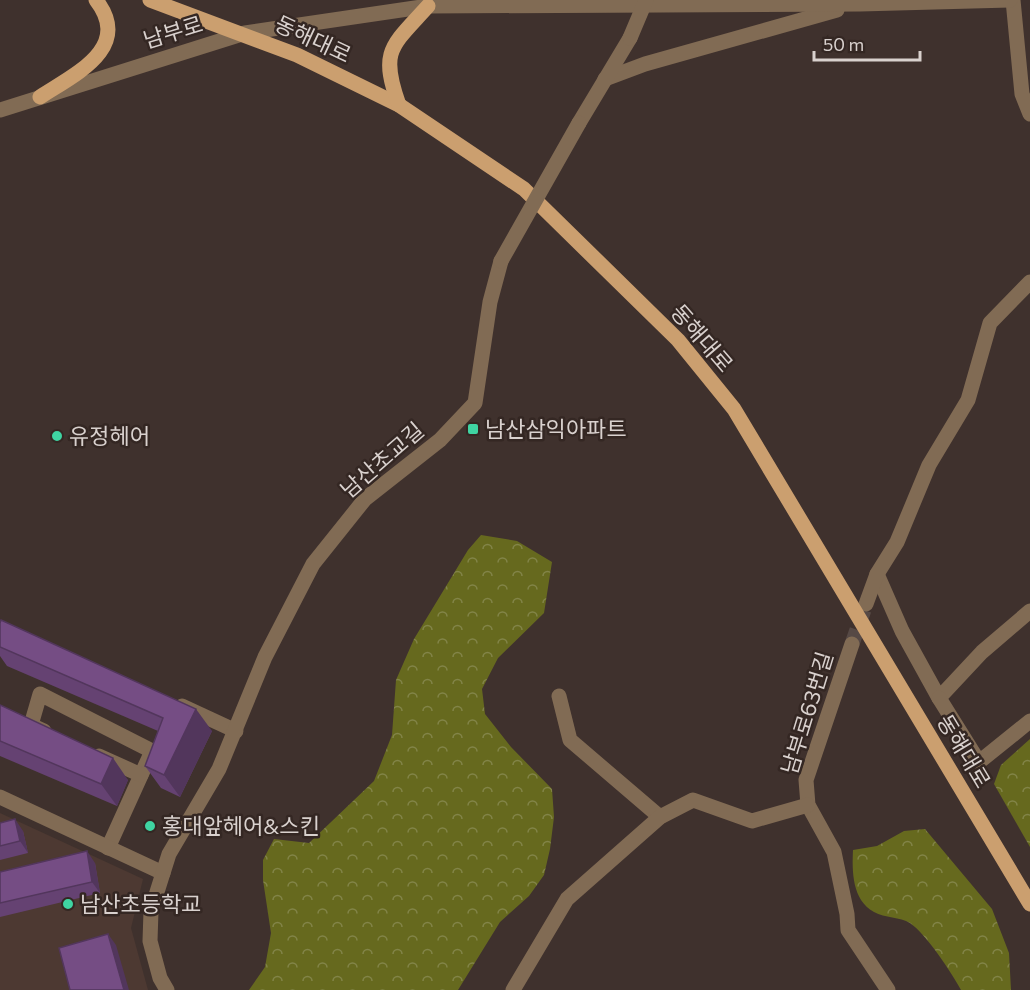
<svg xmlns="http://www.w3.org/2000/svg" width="1030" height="990" font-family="Commissioner,'Noto Sans KR',sans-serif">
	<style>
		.built { fill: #4d3932 }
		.forest { fill: url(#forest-crowns) }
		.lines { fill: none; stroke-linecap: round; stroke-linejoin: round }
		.minor-tunnel { stroke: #564945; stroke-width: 15; stroke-dasharray: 15 8; stroke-linecap: butt }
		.minor { stroke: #816b54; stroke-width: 15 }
		.major { stroke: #cb9f6f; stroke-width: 15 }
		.minor-bridge { stroke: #816b54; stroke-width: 15 }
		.wall { fill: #654272 }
		.shaded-wall { fill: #52365c }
		.building { fill: #754d84; stroke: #52365c; stroke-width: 1.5 }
		.poi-dot { fill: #3fd4a2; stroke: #342723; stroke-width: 2 }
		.labels { text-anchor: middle; stroke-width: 5; stroke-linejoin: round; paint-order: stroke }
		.street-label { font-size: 22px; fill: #d9d1ce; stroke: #342723 }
		.poi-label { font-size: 22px; fill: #d9d1ce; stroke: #342723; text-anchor: start }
	</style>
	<defs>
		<pattern id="forest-crowns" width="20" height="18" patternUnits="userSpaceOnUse" patternTransform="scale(1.5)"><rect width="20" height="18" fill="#66691e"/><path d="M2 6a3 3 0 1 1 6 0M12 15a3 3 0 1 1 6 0" fill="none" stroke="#828448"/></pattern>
	</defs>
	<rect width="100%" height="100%" fill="#3f312d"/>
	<polygon class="built" points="0,813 143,879 131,928 148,990 0,990"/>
	<g class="forest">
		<polygon points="481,535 517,541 552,562 544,613 498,658 482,689 485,714 511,747 552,789 554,817 550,849 544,875 529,896 500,922 458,990 249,990 265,967 271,933 263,880 263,860 274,839 309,843 374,781 392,735 396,680 414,639 468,550"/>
		<polygon points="1030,739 1030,847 994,784 1001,765"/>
		<path d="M 925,829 L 992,909 L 1009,953 L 1011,990 L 961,990 C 952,973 926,934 910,923 C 900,917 885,918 874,912 C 852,900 852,871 853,850 L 877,846 L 904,831 Z"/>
	</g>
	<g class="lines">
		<polyline class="minor-tunnel" points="852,644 864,610"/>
		<g class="minor">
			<polyline points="1013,0 1022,94 1030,114"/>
			<polyline points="605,79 645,64 837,10"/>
			<polyline points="0,110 245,33 428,6 860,4 1010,0"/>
			<polyline points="579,123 630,38"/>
			<polyline points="877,574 902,631 939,698 982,652 1030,611"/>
			<polyline points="866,604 877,574 897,542 929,465 968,400 990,323 1030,282"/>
			<polyline points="852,644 806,780 808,805 834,852 847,914 848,930 888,990"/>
			<polyline points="559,696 570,740 660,817"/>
			<polyline points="939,698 979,762 1030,721"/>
			<polyline points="182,706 236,731"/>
			<polyline points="44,731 31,725 40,694 152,751 108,848"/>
			<polyline points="99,756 141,775"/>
			<polyline points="0,797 163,873"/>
			<polyline points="167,990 160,978 150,941 151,911 169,854 219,769 265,657 313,564 365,499 440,440 475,403 490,302 501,261"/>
			<polyline points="513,990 567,899 660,817 693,800 752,821 808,805"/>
		</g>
		<g class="major">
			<polyline points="150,0 297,55 399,105 524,189 678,340 734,409 1030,904"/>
			<path d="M 40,97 C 75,74 133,48 96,0"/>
			<path d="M 399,105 C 379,50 392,46 428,6"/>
		</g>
		<g class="minor-bridge">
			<polyline points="630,38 646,0"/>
			<polyline points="501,261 579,123"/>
		</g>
	</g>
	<g class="wall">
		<polygon points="0,623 212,731 180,797 161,788 145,766 158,731 7,666 0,656"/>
		<polygon points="0,705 128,780 117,806 0,756"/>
		<polygon points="0,823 23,831 28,853 0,860"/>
		<polygon points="95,863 100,893 0,917 0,872"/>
	</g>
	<g class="shaded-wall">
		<polygon points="196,709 212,731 180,797 164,775"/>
		<polygon points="113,758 128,780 117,806 101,784"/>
		<polygon points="15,819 23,831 28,853 20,841"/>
		<polygon points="87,851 95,863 100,893 92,882"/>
		<polygon points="108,934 116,945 129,990 124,990"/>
	</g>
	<g class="building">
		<polygon points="1,620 196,709 164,775 145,766 163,718 0,647 0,623"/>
		<polygon points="0,705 113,758 101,784 0,741"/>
		<polygon points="15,819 20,841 0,846 0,823"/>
		<polygon points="87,851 92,882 0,903 0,872"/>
		<polygon points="108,934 124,990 70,990 59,948"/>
	</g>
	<g class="poi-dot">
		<rect x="467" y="423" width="12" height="12" rx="3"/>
		<circle cx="57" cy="436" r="6"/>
		<circle cx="150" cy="826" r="6"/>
		<circle cx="68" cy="904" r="6"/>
	</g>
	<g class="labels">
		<g class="street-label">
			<text transform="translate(173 32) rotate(-17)" y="8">남부로</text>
			<text transform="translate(313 39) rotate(25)" y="8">동해대로</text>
			<text transform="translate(702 338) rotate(49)" y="8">동해대로</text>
			<text transform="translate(382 460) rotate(-41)" y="8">남산초교길</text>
			<text transform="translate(807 713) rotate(-73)" y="8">남부로63번길</text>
			<text transform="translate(964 751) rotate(59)" y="8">동해대로</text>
		</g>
		<g class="poi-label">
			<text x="485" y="437">남산삼익아파트</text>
			<text x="69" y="444">유정헤어</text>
			<text x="162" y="834">홍대앞헤어&amp;스킨</text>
			<text x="80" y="912">남산초등학교</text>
		</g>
	</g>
	<path d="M814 51v9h106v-9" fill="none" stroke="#d9d1ce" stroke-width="3"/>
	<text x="823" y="51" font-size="18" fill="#d9d1ce" stroke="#342723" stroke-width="4.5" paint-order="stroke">50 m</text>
</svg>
